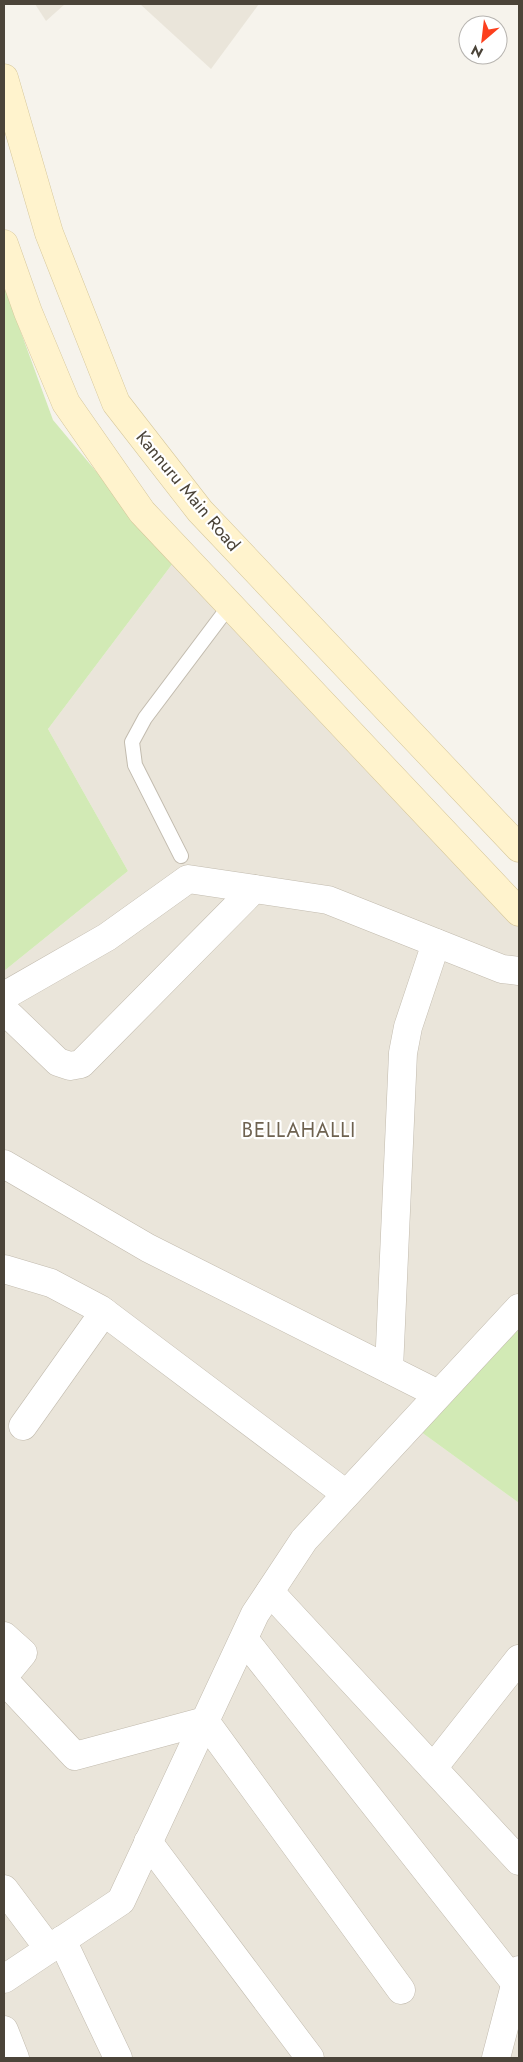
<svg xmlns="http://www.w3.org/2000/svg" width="523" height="2062" font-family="Jost,sans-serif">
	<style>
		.residential { fill: #eae5da }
		.grass { fill: #d2eab5 }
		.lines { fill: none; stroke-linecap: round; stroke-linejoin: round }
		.lane-casing { stroke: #c2bbae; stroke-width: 16 }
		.street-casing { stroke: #c2bbae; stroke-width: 29 }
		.secondary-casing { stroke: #d6c79b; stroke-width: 29 }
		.lane { stroke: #fff; stroke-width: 14 }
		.street { stroke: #fff; stroke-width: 28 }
		.secondary { stroke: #fff3cd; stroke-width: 28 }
		.labels { text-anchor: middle; stroke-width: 4.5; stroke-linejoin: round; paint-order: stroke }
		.street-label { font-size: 18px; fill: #4b4439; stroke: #fff }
		.quarter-label { font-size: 20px; letter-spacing: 1px; fill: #6e6250; stroke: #fff }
	</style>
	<rect width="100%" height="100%" fill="#f6f3ec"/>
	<g class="residential">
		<polygon points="35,4 65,4 46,21"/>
		<polygon points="140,4 259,4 211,69"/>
		<polygon points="173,563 519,916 519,1329 417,1429 519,1503 519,2058 4,2058 4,971 128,871 48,729"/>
	</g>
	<g class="grass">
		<polygon points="4,286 53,420 173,563 48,729 128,871 4,971"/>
		<polygon points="519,1329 519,1503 417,1429"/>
	</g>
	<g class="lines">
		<g class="lane-casing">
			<polyline id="lane" points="181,856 135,765 132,742 145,718 230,605"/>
		</g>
		<g class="street-casing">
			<g id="street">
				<polyline points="4,996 107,937 188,879 328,900 502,969 519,971"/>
				<polyline points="4,1010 58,1062 70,1066 81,1064 254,889"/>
				<polyline points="4,1164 148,1248 438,1394"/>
				<polyline points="4,1269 51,1283 100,1309 346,1494"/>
				<polyline points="389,1369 403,1053 408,1027 436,943"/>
				<polyline points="23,1426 104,1312"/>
				<polyline points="270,1592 519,1861"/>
				<polyline points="4,1636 23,1653 4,1676"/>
				<polyline points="244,1639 516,1984"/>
				<polyline points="4,1680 75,1756 205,1721 401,1990"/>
				<polyline points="433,1768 519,1659"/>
				<polyline points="148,1842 310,2058"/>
				<polyline points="4,1889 49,1949"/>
				<polyline points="62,1940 118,2058"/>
				<polyline points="4,1979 121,1901 255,1614 304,1540 519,1308"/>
				<polyline points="4,2030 15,2058"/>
				<polyline points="496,2058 519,1970"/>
			</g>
		</g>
		<g class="secondary-casing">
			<g id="secondary">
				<polyline points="4,78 49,233 116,403 200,511 519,848"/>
				<polyline points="4,244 28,312 66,403 142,512 519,912"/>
			</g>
		</g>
		<use href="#lane" class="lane"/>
		<use href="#street" class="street"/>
		<use href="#secondary" class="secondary"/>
	</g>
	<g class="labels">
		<g class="street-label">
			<text transform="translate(188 491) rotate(50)" y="6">Kannuru Main Road</text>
		</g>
		<g class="quarter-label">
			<text x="299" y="1137">BELLAHALLI</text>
		</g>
	</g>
	<rect width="523" height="2062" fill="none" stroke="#4b4439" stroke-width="10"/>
	<g transform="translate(483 40) rotate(208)"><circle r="24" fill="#ffffff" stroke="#b7b4b0"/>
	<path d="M0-4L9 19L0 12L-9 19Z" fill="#fc3f1d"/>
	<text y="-8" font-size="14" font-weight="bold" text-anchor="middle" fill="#4b4439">N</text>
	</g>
</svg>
